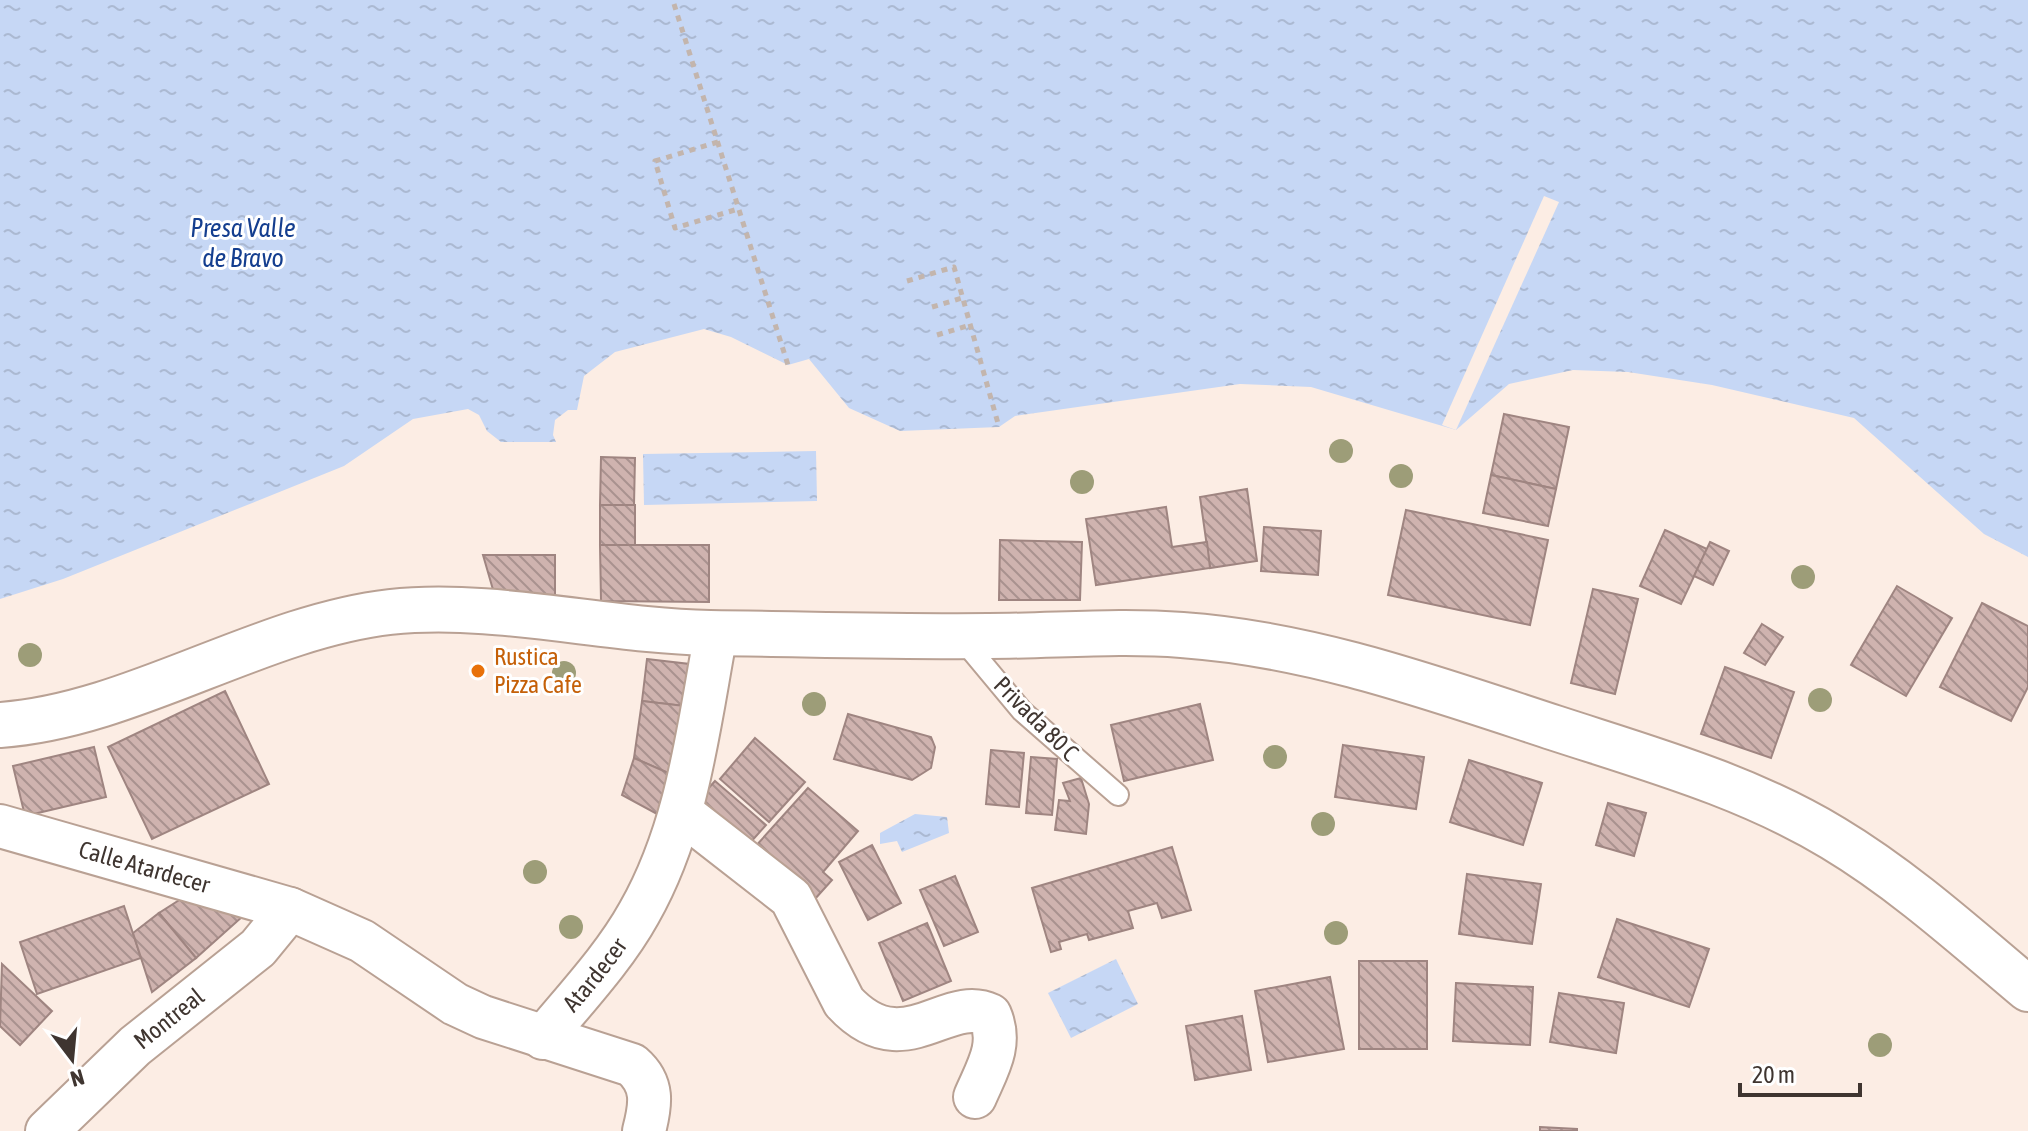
<svg xmlns="http://www.w3.org/2000/svg" width="2028" height="1131" font-family="'Asap Condensed',sans-serif">
	<style>
		.water { fill: url(#water-ripples) }
		.pier { fill: #fcede4 }
		.building { fill: url(#building-back-hatch); stroke: #9f8581; stroke-width: 2 }
		.lines { fill: none; stroke-linecap: round; stroke-linejoin: round }
		.service-casing { stroke: #b9a194; stroke-width: 24 }
		.minor-casing { stroke: #b9a194; stroke-width: 46 }
		.secondary-casing { stroke: #b9a194; stroke-width: 48 }
		.path { stroke: #c3b5ad; stroke-width: 5; stroke-dasharray: 6 6; stroke-linecap: butt }
		.service { stroke: #fff; stroke-width: 20 }
		.minor { stroke: #fff; stroke-width: 42 }
		.secondary { stroke: #fff; stroke-width: 44 }
		.tree { fill: #9d9d78 }
		.food-dot { fill: #e8710a; stroke: #fff; stroke-width: 3 }
		.labels { text-anchor: middle; stroke-width: 6; stroke-linejoin: round; paint-order: stroke }
		.food-label { font-size: 24px; fill: #c56008; stroke: #fff; text-anchor: start }
		.street-label { font-size: 24px; fill: #3f3530; stroke: #fff }
		.water-label { font-size: 26px; font-style: italic; fill: #143e8f; stroke: #fff }
	</style>
	<defs>
		<pattern id="water-ripples" width="26" height="14" patternUnits="userSpaceOnUse" patternTransform="scale(2)"><rect width="26" height="14" fill="#c6d7f5"/><path d="M2 4q2-2 4 0t4 0M15 11q2-2 4 0t4 0" fill="none" stroke="#abb9d2"/></pattern>
		<pattern id="building-back-hatch" width="6" height="6" patternUnits="userSpaceOnUse" patternTransform="scale(2)"><rect width="6" height="6" fill="#cfb3af"/><path d="M-1 5l2 2M0 0l6 6M5-1l2 2" fill="none" stroke="#a9928f"/></pattern>
	</defs>
	<rect width="100%" height="100%" fill="#fcede4"/>
	<g class="water">
		<polygon points="0,0 2028,0 2028,557 1984,534 1854,418 1712,385 1628,372 1573,370 1509,384 1456,430 1311,387 1240,384 1015,416 999,427 900,431 849,408 809,359 788,365 731,337 704,329 615,352 584,376 577,410 568,410 555,420 553,435 556,442 501,442 487,431 479,415 468,409 413,419 344,466 63,579 0,599"/>
		<polygon points="816,451 817,501 644,505 643,454"/>
		<polygon points="915,814 947,817 949,833 902,852 897,841 880,844 880,833"/>
		<polygon points="1116,959 1138,1004 1071,1038 1048,993"/>
	</g>
	<polygon class="pier" points="1544,196 1559,202 1456,430 1442,425"/>
	<g class="building">
		<polygon points="1504,414 1569,427 1556,489 1491,475"/>
		<polygon points="601,457 635,458 634,505 600,505"/>
		<polygon points="1491,475 1556,489 1548,526 1483,513"/>
		<polygon points="1247,489 1257,561 1210,568 1200,497"/>
		<rect x="600" y="505" width="35" height="40"/>
		<polygon points="1166,507 1172,547 1207,542 1210,568 1096,585 1086,519"/>
		<polygon points="1406,510 1548,540 1530,625 1388,595"/>
		<polygon points="1264,527 1321,531 1318,575 1261,571"/>
		<polygon points="1665,530 1707,549 1681,604 1640,586"/>
		<polygon points="1000,540 1082,542 1080,600 999,600"/>
		<polygon points="1710,542 1729,551 1713,585 1694,576"/>
		<polygon points="600,545 709,545 709,602 601,601"/>
		<polygon points="483,555 555,555 555,601 496,600"/>
		<polygon points="1897,586 1952,618 1906,696 1851,665"/>
		<polygon points="1593,589 1638,599 1615,694 1571,683"/>
		<polygon points="1982,603 2028,626 2028,687 2011,721 1940,687"/>
		<polygon points="1762,624 1783,637 1765,665 1744,653"/>
		<polygon points="647,659 698,665 693,707 642,701"/>
		<polygon points="1725,667 1794,692 1771,758 1701,734"/>
		<polygon points="225,691 269,784 152,839 108,747"/>
		<polygon points="642,701 693,707 682,779 634,758"/>
		<polygon points="1200,704 1213,760 1124,781 1111,725"/>
		<polygon points="848,714 931,737 935,747 931,768 912,780 834,759"/>
		<polygon points="755,738 805,782 769,822 720,779"/>
		<polygon points="1343,745 1424,757 1416,809 1335,797"/>
		<polygon points="94,747 106,797 25,816 13,766"/>
		<polygon points="991,750 1024,753 1019,807 986,804"/>
		<polygon points="1031,757 1057,759 1052,815 1026,813"/>
		<polygon points="634,758 682,779 670,821 622,795"/>
		<polygon points="1469,760 1542,783 1523,845 1450,822"/>
		<polygon points="1081,778 1089,804 1086,834 1055,830 1059,800 1070,801 1063,783"/>
		<polygon points="715,781 766,825 749,844 698,800"/>
		<polygon points="808,788 858,831 823,872 832,880 814,900 754,848"/>
		<polygon points="1608,803 1646,813 1634,856 1596,845"/>
		<polygon points="872,845 901,903 868,920 839,862"/>
		<polygon points="1172,847 1191,910 1162,918 1157,903 1128,911 1133,928 1089,940 1087,934 1059,942 1061,949 1051,952 1032,888"/>
		<polygon points="1467,874 1541,884 1532,944 1459,934"/>
		<polygon points="955,876 978,932 944,946 920,890"/>
		<polygon points="195,890 252,908 196,958 159,913"/>
		<polygon points="124,906 141,958 37,994 20,942"/>
		<polygon points="159,913 196,958 152,992 133,933"/>
		<polygon points="1617,919 1709,949 1689,1007 1598,977"/>
		<polygon points="927,923 951,981 903,1001 879,943"/>
		<rect x="1359" y="961" width="68" height="88"/>
		<polygon points="2,964 52,1011 20,1045 0,1026"/>
		<polygon points="1330,977 1344,1049 1268,1062 1255,991"/>
		<polygon points="1456,983 1533,987 1530,1045 1453,1041"/>
		<polygon points="1559,993 1624,1003 1616,1053 1550,1042"/>
		<polygon points="1242,1016 1251,1070 1195,1080 1186,1026"/>
		<polygon points="1540,1127 1577,1129 1577,1131 1540,1131"/>
	</g>
	<g class="lines">
		<g class="service-casing">
			<polyline id="service" points="962,639 1022,711 1118,795"/>
		</g>
		<g class="minor-casing">
			<g id="minor">
				<path d="M 682,813 L 791,898 L 844,1002 C 903,1066 946,994 990,1015 C 1003,1045 987,1069 975,1097"/>
				<path id="s1" d="M 0,826 L 290,909 L 362,941 L 455,1004 L 483,1017 L 632,1065 C 654,1084 651,1104 644,1131"/>
				<path id="s2" d="M 543,1038 C 576,998 614,958 639,913 C 688,827 698,729 716,633"/>
				<path id="s3" d="M 47,1131 L 135,1046 L 258,948 L 290,909"/>
			</g>
		</g>
		<g class="secondary-casing">
			<path id="secondary" d="M 0,725 C 131,716 259,627 390,612 C 494,601 605,631 710,633 C 803,634 896,637 989,636 C 1053,636 1118,630 1182,635 C 1311,644 1433,688 1555,728 C 1650,759 1747,786 1833,838 C 1903,880 1965,936 2028,989"/>
		</g>
		<g class="path">
			<polyline points="674,4 788,365"/>
			<polyline points="718,142 655,161 675,228 738,209"/>
			<polyline points="907,281 954,267 999,427"/>
			<polyline points="932,307 962,298"/>
			<polyline points="937,335 970,325"/>
		</g>
		<use href="#service" class="service"/>
		<use href="#minor" class="minor"/>
		<use href="#secondary" class="secondary"/>
	</g>
	<g class="tree">
		<circle cx="1341" cy="451" r="12"/>
		<circle cx="1401" cy="476" r="12"/>
		<circle cx="1082" cy="482" r="12"/>
		<circle cx="1803" cy="577" r="12"/>
		<circle cx="30" cy="655" r="12"/>
		<circle cx="564" cy="673" r="12"/>
		<circle cx="1820" cy="700" r="12"/>
		<circle cx="814" cy="704" r="12"/>
		<circle cx="1275" cy="757" r="12"/>
		<circle cx="1323" cy="824" r="12"/>
		<circle cx="535" cy="872" r="12"/>
		<circle cx="571" cy="927" r="12"/>
		<circle cx="1336" cy="933" r="12"/>
		<circle cx="1880" cy="1045" r="12"/>
	</g>
	<circle class="food-dot" cx="478" cy="671" r="8"/>
	<g class="labels">
		<g class="food-label">
			<text x="494" y="665">Rustica<tspan x="494" dy="28">Pizza Cafe</tspan></text>
		</g>
		<g class="street-label">
			<text transform="translate(1036 719) rotate(45)" y="8">Privada 80 C</text>
			<text dy="8" stroke="none"><textPath href="#s1" startOffset="150">Calle Atardecer</textPath></text>
			<text dy="8" stroke="none"><textPath href="#s2" startOffset="82">Atardecer</textPath></text>
			<text dy="8" stroke="none"><textPath href="#s3" startOffset="166">Montreal</textPath></text>
		</g>
		<g class="water-label">
			<text x="243" y="237">Presa Valle<tspan x="243" dy="30">de Bravo</tspan></text>
		</g>
	</g>
	<g transform="translate(72 1059) rotate(164)" stroke="#ffffff" stroke-width="6" paint-order="stroke">
	<path d="M0-6L14 30L0 20L-14 30Z" fill="#3f3530"/>
	<text y="-12" font-size="22" font-weight="bold" text-anchor="middle" fill="#3f3530">N</text>
	</g>
	<path d="M1740 1083v12h120v-12" fill="none" stroke="#3f3530" stroke-width="4"/>
	<text x="1752" y="1083" font-size="24" fill="#3f3530" stroke="#ffffff" stroke-width="6" paint-order="stroke">20 m</text>
</svg>
